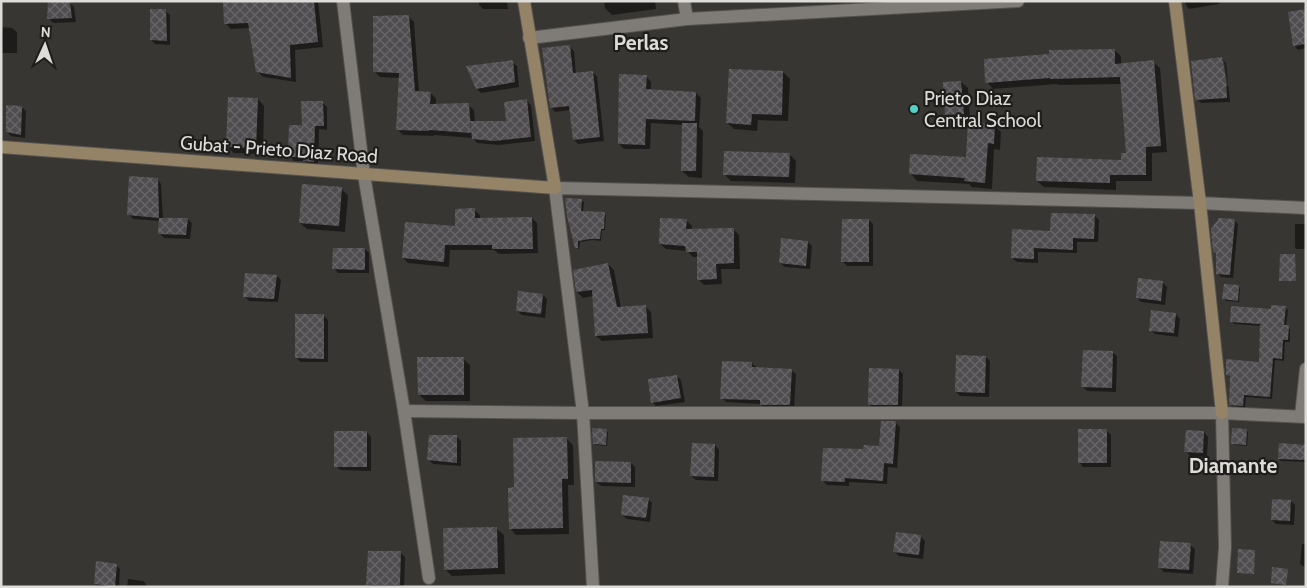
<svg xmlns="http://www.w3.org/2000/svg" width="1307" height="588" font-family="Cabin,sans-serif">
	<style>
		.shadow { fill: #0007; fill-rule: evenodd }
		.building { fill: url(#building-cross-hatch) }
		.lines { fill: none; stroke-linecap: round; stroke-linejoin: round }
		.street-casing { stroke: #54524f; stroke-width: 14 }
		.secondary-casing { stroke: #54524f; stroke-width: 14 }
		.street { stroke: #7f7c78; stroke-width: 12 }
		.secondary { stroke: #948366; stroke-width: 12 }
		.poi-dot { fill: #55cec5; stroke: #1e1d1b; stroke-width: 2 }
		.labels { text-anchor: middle; stroke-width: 4.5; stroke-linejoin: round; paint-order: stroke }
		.poi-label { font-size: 19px; fill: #dddcd9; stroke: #1e1d1b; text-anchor: start }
		.street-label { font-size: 19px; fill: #dddcd9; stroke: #1e1d1b }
		.quarter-label { font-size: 21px; font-weight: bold; fill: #dddcd9; stroke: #1e1d1b }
	</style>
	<defs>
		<pattern id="building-cross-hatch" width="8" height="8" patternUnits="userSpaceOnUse" patternTransform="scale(1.25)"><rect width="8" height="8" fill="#504d50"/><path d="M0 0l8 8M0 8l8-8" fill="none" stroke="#696669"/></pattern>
	</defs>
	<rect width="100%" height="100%" fill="#383632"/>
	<g class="shadow">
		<polygon points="224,1 318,1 323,47 295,50 296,82 263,77 257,71 250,28 231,29 226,24"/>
		<polygon points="479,1 507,1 508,9 483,9 479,5"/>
		<polygon points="604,1 655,1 656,9 612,15 605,8"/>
		<polygon points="1185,1 1219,1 1219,4 1189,9 1186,5"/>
		<polygon points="70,3 74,7 76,22 53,23 49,18"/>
		<polygon points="165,11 170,15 170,45 155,44 151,40"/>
		<polygon points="1306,13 1306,48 1298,50 1294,45"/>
		<polygon points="408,16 414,22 419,93 431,93 436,99 436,105 468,105 474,110 475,123 508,123 527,101 531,105 535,141 499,145 477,143 473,138 434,135 434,136 403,135 397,129 400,78 380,77 375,72"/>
		<polygon points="1,27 12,28 17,32 17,53 1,53"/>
		<polygon points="569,46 574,51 576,74 592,72 597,76 604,141 578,144 574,140 570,110 555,112 551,107"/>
		<polygon points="1114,50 1121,56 1121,64 1153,62 1160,68 1167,152 1152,153 1152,181 1116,181 1116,190 1044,187 1037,181 1122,161 1128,154 1121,84 1058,85 1057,84 993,89 987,82"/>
		<path d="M 1221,58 L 1226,63 L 1230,102 L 1201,103 L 1197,99 ZM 1221,61 L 1224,61 L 1228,86 L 1226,86 Z"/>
		<polygon points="512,62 517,66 519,87 481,93 477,89"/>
		<polygon points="783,72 790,79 788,121 758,120 757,131 734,129 727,123"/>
		<polygon points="646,76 651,82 651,91 696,93 701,98 699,127 703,131 702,178 689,177 682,171 683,125 651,123 650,149 624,149 619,144"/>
		<polygon points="961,82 968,88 970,120 953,121 946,115"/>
		<polygon points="258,99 264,106 263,154 234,153 227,147"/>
		<polygon points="322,102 327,107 327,130 319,129 318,166 309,165 304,161 294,161 290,156 303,126"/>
		<polygon points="21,107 26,111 25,138 11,136 7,132"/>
		<polygon points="994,125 1001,132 1000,150 994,149 992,189 972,187 969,184 917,181 911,174 967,158"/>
		<polygon points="790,155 796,161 795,183 731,181 724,174"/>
		<polygon points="157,179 161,184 163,219 188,219 192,223 190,239 164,238 159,233 160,221 133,219 129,214"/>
		<polygon points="341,189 348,195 345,232 307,229 300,223"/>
		<polygon points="566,199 582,201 584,202 583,212 604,213 606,215 605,230 602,230 601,241 592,240 580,242 579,249 576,248"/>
		<polygon points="474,210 480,215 480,219 532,218 537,223 538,253 499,254 494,250 450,250 449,267 408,263 403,258 456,227"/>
		<polygon points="1094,215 1099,220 1098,242 1077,242 1077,253 1038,252 1038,263 1017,262 1012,258 1052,232"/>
		<polygon points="686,220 692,226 692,230 733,229 739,235 740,269 721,269 722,284 704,285 698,279 698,257 693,257 687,251 666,249 660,244"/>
		<polygon points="869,220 873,224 873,266 847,266 842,261"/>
		<polygon points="1234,220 1238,224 1233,278 1221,277 1217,273 1217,255 1215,252"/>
		<polygon points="1295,224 1306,224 1306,249 1296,249 1295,247"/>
		<polygon points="808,242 812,246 810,269 785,267 780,263"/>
		<polygon points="365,249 369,253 369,273 338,273 334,268"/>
		<polygon points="608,264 614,270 621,308 646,307 651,312 653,338 602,341 596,336 593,296 583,298 577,292 575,271"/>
		<polygon points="246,274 277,276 281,280 278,302 249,301 245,297"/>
		<polygon points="1162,282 1167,287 1165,305 1141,302 1137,298"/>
		<polygon points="1238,286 1240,288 1239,302 1226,301 1224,299"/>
		<polygon points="543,295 547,299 545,318 522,315 517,311"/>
		<polygon points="1286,308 1288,310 1286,326 1290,329 1290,342 1285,342 1284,361 1275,360 1272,399 1246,397 1245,408 1233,407 1231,405 1231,377 1227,375 1260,364 1261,326 1234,324 1231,321"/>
		<polygon points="1176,314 1180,319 1178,337 1155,334 1150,330"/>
		<polygon points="324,316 328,320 328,362 301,362 296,358"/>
		<polygon points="1112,352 1117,356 1116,392 1087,391 1083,387"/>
		<polygon points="986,357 990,361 989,397 960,396 956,392"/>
		<polygon points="463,359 470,365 470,401 426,401 419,395"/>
		<polygon points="752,363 757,368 791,370 796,374 794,409 766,409 760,404 726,402 722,398"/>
		<polygon points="899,370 903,374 902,409 873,409 869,404"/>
		<polygon points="677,376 681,380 685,402 656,406 652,402"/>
		<polygon points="895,422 900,427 897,468 888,467 887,484 849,482 849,486 827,485 822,480 880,448"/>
		<polygon points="1106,430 1111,435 1111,467 1083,467 1079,462"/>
		<polygon points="1246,430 1248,432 1247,446 1234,445 1232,443"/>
		<polygon points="606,431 608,432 607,446 596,445 594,444"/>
		<polygon points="1187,431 1204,432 1208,437 1207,457 1190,456 1186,451"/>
		<polygon points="367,432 371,437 371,471 340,470 336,466"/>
		<polygon points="457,437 461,441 461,466 433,464 429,460"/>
		<polygon points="567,439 573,445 574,485 568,485 569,534 516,535 510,528 515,489"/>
		<polygon points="715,445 719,450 718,481 696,480 691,476"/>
		<polygon points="1306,446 1306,462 1281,461 1279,459"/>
		<polygon points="631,463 635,467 635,487 601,486 596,482"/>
		<polygon points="648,499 652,503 650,522 627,519 622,515"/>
		<polygon points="1291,501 1295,505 1294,525 1276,524 1272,520"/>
		<polygon points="497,529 504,535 505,574 452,576 445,569"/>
		<polygon points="920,536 925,541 923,559 899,556 895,552"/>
		<polygon points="1302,544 1306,544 1306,568 1300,564"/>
		<polygon points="1190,545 1195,549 1193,574 1164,572 1160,568"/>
		<polygon points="400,552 405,557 404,587 370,587 368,585"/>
		<polygon points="116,565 120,569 119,587 98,587 95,584"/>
		<polygon points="128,579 143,581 146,584 146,587 127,587"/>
	</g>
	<g class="building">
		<polygon points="48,1 70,2 72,18 47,19"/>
		<polygon points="223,1 314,1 318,42 290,45 291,78 256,72 248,23 224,24"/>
		<polygon points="150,9 166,9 167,41 150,40"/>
		<polygon points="1306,9 1306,44 1293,46 1288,12"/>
		<polygon points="409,15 415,91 431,92 430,104 469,103 471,133 429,130 429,131 396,130 399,73 373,72 373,16"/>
		<polygon points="570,45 573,73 593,71 600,137 573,140 569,106 550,108 542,48"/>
		<polygon points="1115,49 1115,64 1154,60 1161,146 1146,147 1146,175 1110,175 1110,183 1036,181 1037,157 1121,160 1121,153 1126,153 1120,77 1050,79 1050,78 985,83 984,59 1049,54 1049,50"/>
		<polygon points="1222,57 1226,80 1227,98 1195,100 1191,61"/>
		<polygon points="513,60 515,82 476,89 466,66"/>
		<polygon points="729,69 783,71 782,115 752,114 751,125 726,123"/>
		<polygon points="619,74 647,75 646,89 696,92 695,121 646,119 645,145 618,144"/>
		<polygon points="961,81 964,114 945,115 943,82"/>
		<polygon points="228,97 258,98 256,148 226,147"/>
		<polygon points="527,99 531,137 494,141 472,139 470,121 506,121 504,102"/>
		<polygon points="301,101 323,101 324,126 315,126 314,162 303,161 303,157 288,157 289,125 302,125"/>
		<polygon points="6,105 22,106 21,135 6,132"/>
		<polygon points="682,123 697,123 696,171 681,171"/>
		<polygon points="968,123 995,124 994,144 988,143 985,183 964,181 965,178 909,174 910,154 966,157"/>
		<polygon points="724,151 790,153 789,177 723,175"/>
		<polygon points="129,176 158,178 159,218 127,215"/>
		<polygon points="302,184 342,187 339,226 299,223"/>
		<polygon points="565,198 582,199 581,211 605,212 604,229 601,229 600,239 590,239 578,241 578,248 575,248 567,216"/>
		<polygon points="475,208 475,218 532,217 533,249 492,249 492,245 445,245 444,262 402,258 405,222 455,226 455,209"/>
		<polygon points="1051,213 1095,214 1094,239 1073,238 1073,250 1034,248 1034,259 1011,258 1012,229 1050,231"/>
		<polygon points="159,218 188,218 186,235 158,234"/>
		<polygon points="660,218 687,219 686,229 734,228 734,263 716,264 717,279 697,280 697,252 686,252 685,246 659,244"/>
		<polygon points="1219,218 1235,219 1230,275 1216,274 1216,253 1213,252 1211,229"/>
		<polygon points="842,219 869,219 869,262 841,262"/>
		<polygon points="781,238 808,241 806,266 779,263"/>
		<polygon points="333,248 365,248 365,270 332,269"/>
		<polygon points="1280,254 1295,254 1296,281 1279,281"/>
		<polygon points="608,263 617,307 646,305 648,333 595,336 592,290 576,292 573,270"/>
		<polygon points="245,273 277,275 274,299 243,297"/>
		<polygon points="1138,278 1163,281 1161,301 1136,298"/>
		<polygon points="1224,284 1239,285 1238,301 1222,299"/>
		<polygon points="518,291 543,294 541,314 516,311"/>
		<polygon points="1271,305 1286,306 1284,325 1289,325 1288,340 1283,340 1282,359 1273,358 1270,397 1244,395 1243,406 1229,405 1230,376 1226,375 1226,359 1259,362 1260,324 1230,322 1231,306 1271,309"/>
		<polygon points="1151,310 1176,313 1174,333 1149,331"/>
		<polygon points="295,314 324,314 324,359 295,358"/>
		<polygon points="1083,350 1113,351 1112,388 1081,387"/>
		<polygon points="956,355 986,356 985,393 955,392"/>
		<polygon points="417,357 464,357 464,395 418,395"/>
		<polygon points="722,361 752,362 752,367 792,369 790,405 760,405 760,400 720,399"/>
		<polygon points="869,368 899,369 898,405 868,405"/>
		<polygon points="677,375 681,398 651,403 648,379"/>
		<polygon points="881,421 896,421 893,464 884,463 883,481 845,478 845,482 821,481 823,448 863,449 864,445 879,446"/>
		<polygon points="592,428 607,429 606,445 593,444"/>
		<polygon points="1232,428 1247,429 1246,445 1231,444"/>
		<rect x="1078" y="429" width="29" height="34"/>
		<polygon points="1186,430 1204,431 1203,453 1184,452"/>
		<rect x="334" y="431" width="33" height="36"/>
		<polygon points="429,435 457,435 457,463 427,460"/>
		<polygon points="567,437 568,479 562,479 563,528 509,529 508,488 514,487 513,438"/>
		<polygon points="692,443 715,444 714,477 690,476"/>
		<polygon points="1279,443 1306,445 1306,460 1278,459"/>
		<polygon points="595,461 631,462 631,483 595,482"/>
		<polygon points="623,495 649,498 646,518 621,515"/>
		<polygon points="1272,499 1291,500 1290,521 1271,520"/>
		<polygon points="497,527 498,568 444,570 443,528"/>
		<polygon points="896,532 921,535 919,555 893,552"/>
		<polygon points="1160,541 1191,543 1189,570 1158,568"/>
		<polygon points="1238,549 1255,550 1254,574 1237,573"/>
		<polygon points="368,551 401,551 400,585 366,585"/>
		<polygon points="96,561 117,564 115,587 94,584"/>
		<polygon points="1272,567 1288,569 1286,585 1271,583"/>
	</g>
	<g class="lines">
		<g class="street-casing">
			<g id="street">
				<polyline points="343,1 364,175 404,411 429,578"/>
				<polyline points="687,19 1018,1"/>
				<polyline points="529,38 687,19 684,1"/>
				<polyline points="404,411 583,413 1222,413 1306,417"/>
				<polyline points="1222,413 1225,547 1222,587"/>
				<polyline points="1301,416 1306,369"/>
				<polyline points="593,587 583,413 555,188 1200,203 1306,208"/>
			</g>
		</g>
		<g class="secondary-casing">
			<g id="secondary">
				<polyline points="1175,1 1200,203 1222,413"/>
				<polyline points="1,147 555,188 524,1"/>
			</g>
		</g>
		<use href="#street" class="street"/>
		<use href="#secondary" class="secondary"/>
	</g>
	<circle class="poi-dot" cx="914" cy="109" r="5"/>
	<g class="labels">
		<g class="poi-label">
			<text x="924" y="105">Prieto Diaz<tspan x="924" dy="22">Central School</tspan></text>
		</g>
		<g class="street-label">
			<text transform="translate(279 149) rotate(4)" y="7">Gubat - Prieto Diaz Road</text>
		</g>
		<g class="quarter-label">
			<text x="641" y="50">Perlas</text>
			<text x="1233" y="473">Diamante</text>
		</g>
	</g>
	<rect width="1307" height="588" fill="none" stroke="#dddcd9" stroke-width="5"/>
	<g transform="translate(45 45) rotate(3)" stroke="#1e1d1b" stroke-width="4" paint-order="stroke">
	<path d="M0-4L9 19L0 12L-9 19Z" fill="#dddcd9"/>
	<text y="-8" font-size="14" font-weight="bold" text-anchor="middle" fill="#dddcd9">N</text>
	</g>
</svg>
